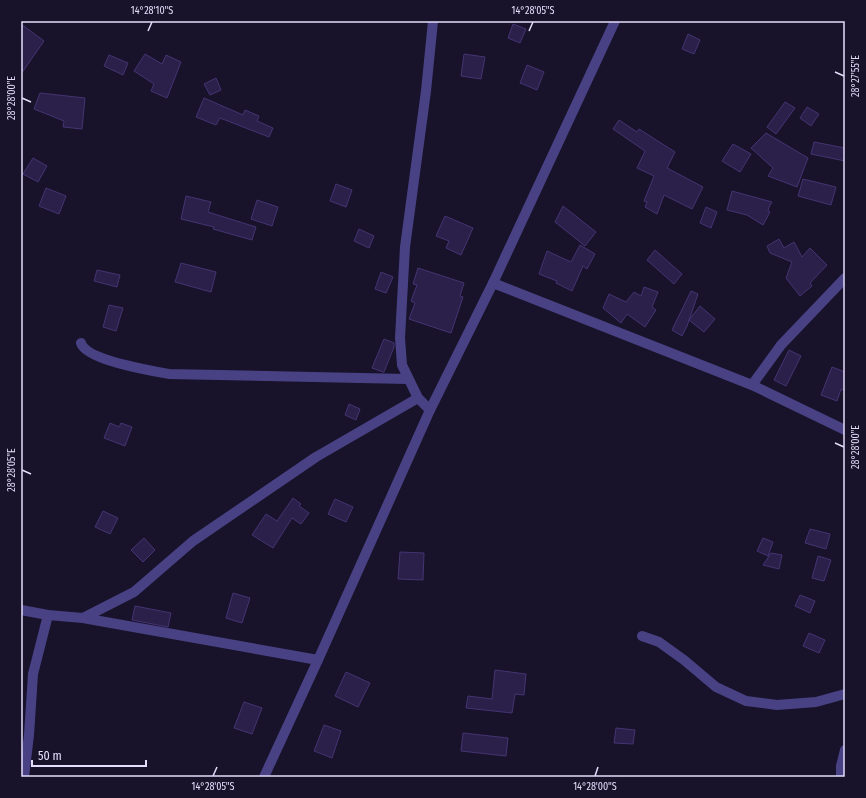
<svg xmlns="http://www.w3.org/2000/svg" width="866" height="798" font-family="'Fira Sans Condensed',sans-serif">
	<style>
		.building { fill: #2b2049; stroke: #443473 }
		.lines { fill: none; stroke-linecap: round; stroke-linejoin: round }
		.minor { stroke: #484285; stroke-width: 10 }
		.ticks { fill: none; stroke: #e3defc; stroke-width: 1.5 }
		.neatline { fill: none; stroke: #e3defc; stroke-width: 1.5 }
		.ticks-label { font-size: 10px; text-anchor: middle; fill: #e3defc }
	</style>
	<rect width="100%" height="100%" fill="#18132a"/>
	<g class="building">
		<polygon points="21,24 44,41 21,74"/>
		<polygon points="513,24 526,29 520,43 508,38"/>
		<polygon points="688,34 700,40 694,54 682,49"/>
		<polygon points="145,54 162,64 166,55 181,62 167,98 151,91 154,84 134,71"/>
		<polygon points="464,54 485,57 481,79 461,76"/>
		<polygon points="109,55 128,63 123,75 104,66"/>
		<polygon points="527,65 544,72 537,90 520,83"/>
		<polygon points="216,78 221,90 210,95 204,84"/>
		<polygon points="40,93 85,98 82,129 63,127 64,121 34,109"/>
		<polygon points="204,98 243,115 245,110 259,116 257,121 273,128 269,137 220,118 216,125 196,117"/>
		<polygon points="785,102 795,108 776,134 767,127"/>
		<polygon points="807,107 819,114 811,126 800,118"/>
		<polygon points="619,120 637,132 639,129 675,152 667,168 703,187 692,209 664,195 657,214 645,207 647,202 644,201 654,176 637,168 645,151 613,129"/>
		<polygon points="766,133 808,158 797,187 768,176 773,168 751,148"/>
		<polygon points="814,142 845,148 845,161 811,154"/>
		<polygon points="733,144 751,154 740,172 722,161"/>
		<polygon points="33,158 47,166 38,182 23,174"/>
		<polygon points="803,179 836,187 831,205 798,196"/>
		<polygon points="336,184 352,190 346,207 330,201"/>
		<polygon points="46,188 66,196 59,214 39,206"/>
		<polygon points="732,191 772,202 769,207 768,211 770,212 763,225 747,215 727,210"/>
		<polygon points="186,196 211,202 208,212 256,227 252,240 213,229 214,227 181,219"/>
		<polygon points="257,200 278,207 272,226 251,219"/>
		<polygon points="563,206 596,232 585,246 555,222"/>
		<polygon points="706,207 717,212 711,228 700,223"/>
		<polygon points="445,216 473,228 461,255 446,248 449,241 436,236"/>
		<polygon points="359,229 374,236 369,248 354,241"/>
		<polygon points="779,239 784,248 794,242 802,257 810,248 827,265 810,283 812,286 800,296 786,278 792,262 770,253 767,246"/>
		<polygon points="580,245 595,254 587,269 583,266 572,291 556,283 557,281 539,274 547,251 571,262"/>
		<polygon points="655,250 682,274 674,284 647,260"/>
		<polygon points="181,263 216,272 211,292 175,282"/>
		<polygon points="418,268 464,283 460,296 463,297 451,333 409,319 415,303 411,301 417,285 413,284"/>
		<polygon points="97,270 120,275 117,287 94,281"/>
		<polygon points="381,272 393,277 386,293 375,289"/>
		<polygon points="644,287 658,292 652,307 656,310 645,327 627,314 621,323 603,308 609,294 626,302 634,292 641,296"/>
		<polygon points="691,291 698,294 687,326 682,336 672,330"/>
		<polygon points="109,305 123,308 116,331 103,327"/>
		<polygon points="700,306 715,319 704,332 689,320"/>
		<polygon points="384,339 394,343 394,347 384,372 383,372 372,368"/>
		<polygon points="789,350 801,356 786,386 774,380"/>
		<polygon points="832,367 845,372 845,391 841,389 837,401 821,395"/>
		<polygon points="349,404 360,409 356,420 345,415"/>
		<polygon points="110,423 119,427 121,423 132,427 125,446 104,438"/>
		<polygon points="293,498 301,504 299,506 309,513 301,524 292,518 273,548 252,535 266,514 277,521"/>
		<polygon points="335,499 353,507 346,522 328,514"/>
		<polygon points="103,511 118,518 110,534 95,527"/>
		<polygon points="810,529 830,534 826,549 805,543"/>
		<polygon points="144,538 155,550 143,562 131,550"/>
		<polygon points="763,538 773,542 768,556 757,551"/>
		<polygon points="400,552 424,553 423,580 398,579"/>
		<polygon points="771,553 782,555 779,569 763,565"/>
		<polygon points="818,556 831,560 824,581 812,578"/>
		<polygon points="233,593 250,598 242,623 226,618"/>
		<polygon points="800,595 815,601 810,613 795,606"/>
		<polygon points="135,606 171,613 168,627 132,620"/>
		<polygon points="809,633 825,640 819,653 803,646"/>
		<polygon points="495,670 526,674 524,695 515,694 512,713 466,708 468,696 492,699"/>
		<polygon points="346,672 370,683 358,707 335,696"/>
		<polygon points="244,702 262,708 252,734 234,728"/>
		<polygon points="324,725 341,731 332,758 314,751"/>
		<polygon points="616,728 635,730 633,744 614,743"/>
		<polygon points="463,733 508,738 506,756 461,751"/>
	</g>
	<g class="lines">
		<g class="minor">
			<polyline points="493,283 752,385 845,430"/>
			<path d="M 81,343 C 86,360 152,371 169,374 L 408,379"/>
			<polyline points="752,385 781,345 845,278"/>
			<polyline points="430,410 418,398 402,365 400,338 405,247 426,91 433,21"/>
			<polyline points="21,610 48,615 83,618 318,660"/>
			<polyline points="83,618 134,592 193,541 316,457 418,398"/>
			<polyline points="642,636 659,642 684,660 716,687 746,701 777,705 816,702 845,694"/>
			<polyline points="24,777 29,735 33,674 48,615"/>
			<polyline points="264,777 318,660 430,410 493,283 615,21"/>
			<polyline points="841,777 841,766 845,750"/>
		</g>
	</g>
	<path class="ticks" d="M 148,31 L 152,22M 529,31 L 533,22M 835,72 L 844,76M 22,98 L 31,102M 835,443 L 844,447M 22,470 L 31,474M 213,776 L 217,767M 595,776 L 598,767"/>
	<rect width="866" height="798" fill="none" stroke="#18132a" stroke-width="44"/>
	<path d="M32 760v6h114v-6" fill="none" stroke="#e3defc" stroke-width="2"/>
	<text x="38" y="760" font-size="12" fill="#e3defc" stroke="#18132a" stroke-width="3" paint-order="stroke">50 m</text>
	<rect x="22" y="22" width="822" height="754" class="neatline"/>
	<g class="ticks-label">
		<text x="152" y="14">14°28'10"S</text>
		<text x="533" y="14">14°28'05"S</text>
		<text transform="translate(855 76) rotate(-90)" y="4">28°27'55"E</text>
		<text transform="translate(11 98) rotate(-90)" y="4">28°28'00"E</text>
		<text transform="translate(855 447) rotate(-90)" y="4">28°28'00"E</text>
		<text transform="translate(11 470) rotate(-90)" y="4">28°28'05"E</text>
		<text x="213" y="790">14°28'05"S</text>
		<text x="595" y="790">14°28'00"S</text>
	</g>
</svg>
